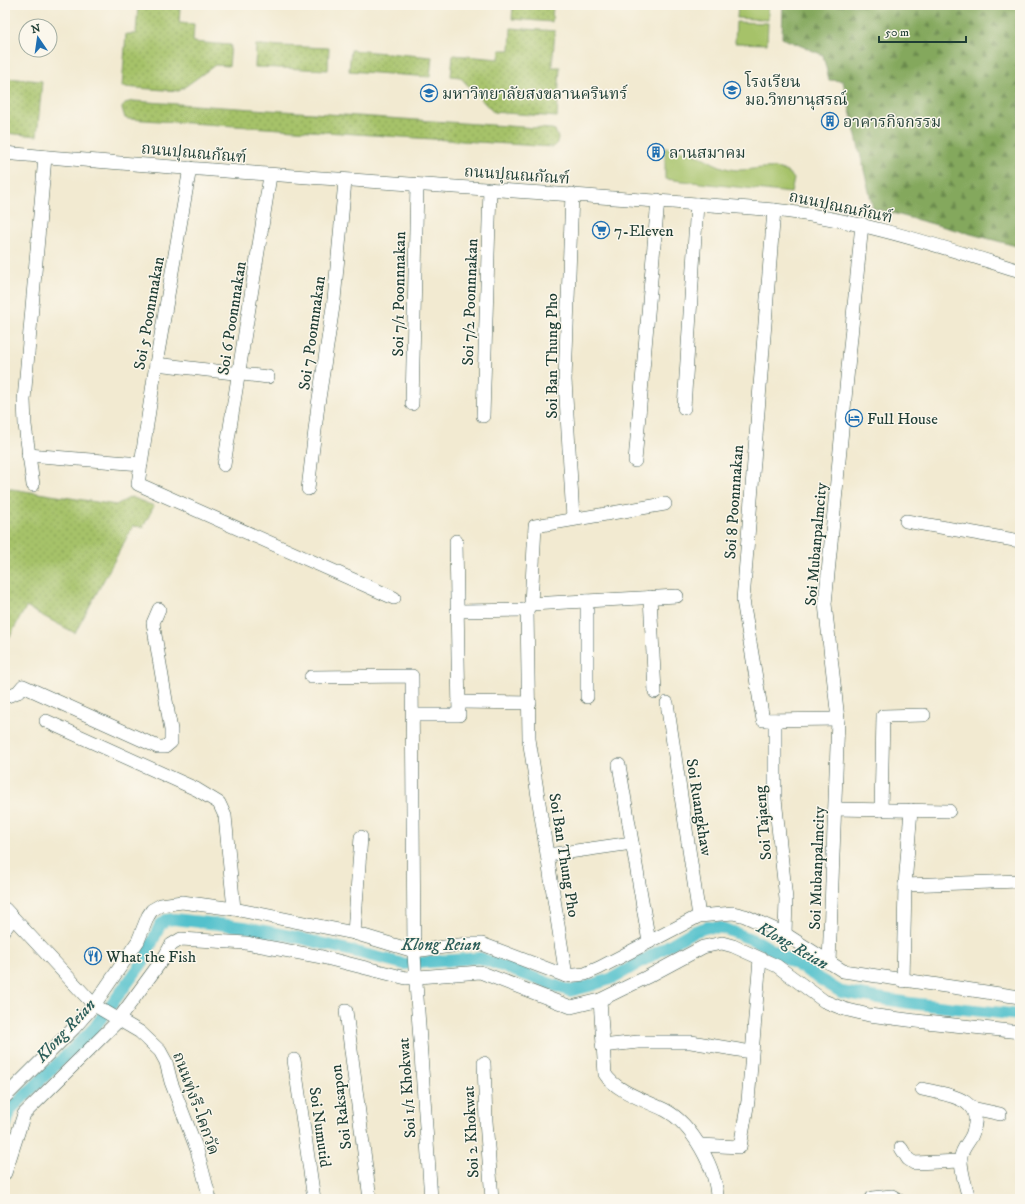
<svg xmlns="http://www.w3.org/2000/svg" width="1025" height="1204" font-family="'IM FELL DW Pica','Noto Serif Thai',serif">
	<style>
		.grass { fill: url(#grass-dots); stroke: #62804e }
		.forest { fill: url(#forest-firs); stroke: #527248 }
		.garden { fill: #a6c269; stroke: #62804e }
		.lines { fill: none; stroke-linecap: round; stroke-linejoin: round }
		.canal { stroke: #53c1cc; stroke-width: 12 }
		.minor-casing { stroke: #3f574c; stroke-width: 14 }
		.minor { stroke: #fff; stroke-width: 13 }
		.labels { text-anchor: middle; stroke-width: 3; stroke-linejoin: round; paint-order: stroke }
		.poi-label { font-size: 16px; fill: #1f3d34; stroke: #fbf7ec; text-anchor: start }
		.street-label { font-size: 16px; fill: #1f3d34; stroke: #fbf7ec }
		.water-label { font-size: 17px; font-style: italic; fill: #2c5e5a; stroke: #fbf7ec }
	</style>
	<defs>
		<pattern id="grass-dots" width="8" height="8" patternUnits="userSpaceOnUse"><rect width="8" height="8" fill="#a6c269"/><path d="M2 2h.1M6 6h.1" fill="none" stroke="#879f57" stroke-width="1.8" stroke-linecap="round"/></pattern>
		<pattern id="forest-firs" width="22" height="20" patternUnits="userSpaceOnUse"><rect width="22" height="20" fill="#84a85d"/><path d="M5 1l3.5 6h-7zM16 11l3.5 6h-7z" fill="#6b8a4e"/></pattern>
	</defs>
	<rect width="100%" height="100%" fill="#fbf7ec"/>
	<filter id="ink" filterUnits="userSpaceOnUse"><feTurbulence type="fractalNoise" baseFrequency=".025" numOctaves="2"/><feDisplacementMap in="SourceGraphic" scale="8" xChannelSelector="R" yChannelSelector="G"/><feConvolveMatrix kernelMatrix="1 2 1 2 8 2 1 2 1" color-interpolation-filters="sRGB"/></filter>
	<filter id="wash" filterUnits="userSpaceOnUse"><feTurbulence type="fractalNoise" baseFrequency=".012" numOctaves="4" result="noise"/><feDisplacementMap in="SourceGraphic" scale="16" xChannelSelector="R" yChannelSelector="G"/><feGaussianBlur stdDeviation="0.9" result="paint"/><feColorMatrix in="noise" values="0 0 0 0 0 0 0 0 0 0 0 0 0 0 0 0 0 1.4 0 .05"/><feComposite in="paint" operator="in"/></filter>
	<g filter="url(#wash)">
		<rect width="100%" height="100%" fill="#f2ead1"/>
		<g class="grass">
			<polygon points="138,5 180,7 179,23 194,24 193,42 231,45 229,66 215,65 179,91 122,87 126,34 136,34"/>
			<polygon points="513,5 553,5 552,22 512,19"/>
			<polygon points="511,28 555,31 552,67 560,67 557,117 493,112 460,77 451,76 453,55 499,59 500,50 510,50"/>
			<polygon points="256,45 329,48 328,70 255,67"/>
			<polygon points="351,50 432,57 430,77 349,71"/>
			<polygon points="5,78 42,81 37,136 5,133"/>
			<polygon points="133,101 552,129 555,130 558,138 556,145 553,147 129,119 125,118 122,108 125,103"/>
			<polygon points="5,488 116,505 131,497 154,506 143,527 133,526 75,633 26,607 5,645"/>
		</g>
		<polygon class="forest" points="783,5 1020,5 1020,247 873,208 843,81 829,80 823,55 782,38"/>
		<g class="garden">
			<polygon points="738,5 768,5 768,20 737,18"/>
			<polygon points="736,22 768,23 767,44 735,43"/>
			<path d="M 665,147 C 678,150 690,152 702,157 C 714,163 724,170 739,170 C 757,170 782,161 794,179 L 791,193 L 665,179 Z"/>
		</g>
		<g class="lines">
			<polyline class="canal" points="5,1127 11,1109 94,1028 143,962 160,925 166,920 174,919 244,927 300,938 404,964 480,958 570,991 589,986 613,978 692,932 708,927 723,928 761,943 841,992 909,1003 1020,1015"/>
		</g>
	</g>
	<g filter="url(#ink)">
		<g class="lines">
			<g class="minor-casing">
				<g id="minor">
					<path d="M 5,153 C 261,177 518,189 774,210 C 858,219 939,246 1020,271"/>
					<polyline points="190,168 156,364 138,484 394,598"/>
					<polyline points="572,194 565,380 573,518"/>
					<polyline points="774,210 743,600 763,720 838,719"/>
					<polyline points="156,364 268,377"/>
					<polyline points="412,404 417,185"/>
					<polyline points="684,408 697,204"/>
					<polyline points="483,416 490,189"/>
					<polyline points="28,455 141,464"/>
					<polyline points="635,461 658,200"/>
					<polyline points="224,465 270,176"/>
					<polyline points="33,485 25,425 24,400 45,157"/>
					<polyline points="308,489 318,405 334,300 345,181"/>
					<polyline points="906,521 1020,541"/>
					<polyline points="650,597 655,692"/>
					<polyline points="531,604 677,596"/>
					<polyline points="457,611 527,610"/>
					<polyline points="311,677 412,676 414,954 431,1199"/>
					<polyline points="5,697 18,692 23,686 158,747 165,747 171,742 171,730 153,623 159,609"/>
					<polyline points="587,697 587,601"/>
					<polyline points="459,702 530,703"/>
					<polyline points="667,703 699,916"/>
					<polyline points="413,715 459,715 456,541"/>
					<polyline points="767,720 775,720 775,799 786,899 785,934"/>
					<polyline points="46,721 196,789 219,803 225,816 234,909"/>
					<polyline points="619,765 649,942"/>
					<polyline points="835,809 949,811"/>
					<polyline points="881,810 883,716 924,715"/>
					<polyline points="548,855 632,843"/>
					<polyline points="905,885 1020,881"/>
					<polyline points="5,909 94,1005 140,1032 160,1051 166,1062 171,1082 197,1150 210,1199"/>
					<polyline points="5,929 13,918"/>
					<polyline points="354,933 361,837"/>
					<polyline points="829,963 838,719 825,604 862,224"/>
					<polyline points="566,976 529,739 527,610 531,604 535,526 665,504"/>
					<polyline points="903,981 905,885 911,810"/>
					<path d="M 600,1000 L 605,1074 C 615,1091 647,1101 665,1110 C 692,1124 717,1169 717,1199"/>
					<polyline points="346,1011 370,1199"/>
					<polyline points="602,1046 638,1042 691,1042 751,1052"/>
					<polyline points="294,1060 314,1199"/>
					<polyline points="484,1063 486,1121 492,1199"/>
					<path d="M 922,1089 C 946,1095 985,1097 973,1132 C 971,1141 962,1147 961,1157 C 960,1170 966,1186 969,1199"/>
					<polyline points="5,1097 74,1028 94,1005 138,941 148,916 152,910 161,905 182,902 234,909 354,933 414,951 467,944 482,944 566,976 585,974 599,968 699,916 733,913 745,916 785,934 843,971 1020,997"/>
					<polyline points="972,1108 1000,1114"/>
					<polyline points="700,1145 740,1147 748,1101 760,959"/>
					<polyline points="901,1148 908,1159 914,1163 961,1161"/>
					<polyline points="5,1173 24,1114 115,1024 165,956 171,945 181,939 246,943 322,957 406,978 480,972 571,1007 600,1000 647,977 703,947 722,943 733,946 777,966 824,1001 844,1009 869,1015 916,1021 1020,1032"/>
					<polyline points="872,1198 892,1196 897,1199"/>
				</g>
			</g>
			<use href="#minor" class="minor"/>
		</g>
	</g>
	<defs>
		<g id="school-ring" transform="scale(0.9)"><circle r="9.5" fill="#fbf7ec" stroke="#1f6fb2" stroke-width="1.5"/><path d="M0-5L7-2L0 1L-7-2ZM-4 1L0 2.5L4 1V4Q0 6-4 4Z" fill="#1f6fb2"/></g>
		<g id="university-ring" transform="scale(0.9)"><circle r="9.5" fill="#fbf7ec" stroke="#1f6fb2" stroke-width="1.5"/><path d="M0-5L7-2L0 1L-7-2ZM-4 1L0 2.5L4 1V4Q0 6-4 4Z" fill="#1f6fb2"/></g>
		<g id="building-ring" transform="scale(0.9)"><circle r="9.5" fill="#fbf7ec" stroke="#1f6fb2" stroke-width="1.5"/><path d="M-4-6H4V6H1V3H-1V6H-4ZM-2.5-4.3h1.7v1.8h-1.7ZM.8-4.3h1.7v1.8H.8ZM-2.5-1h1.7V.8h-1.7ZM.8-1h1.7V.8H.8Z" fill="#1f6fb2"/></g>
		<g id="supermarket-ring" transform="scale(0.9)"><circle r="9.5" fill="#fbf7ec" stroke="#1f6fb2" stroke-width="1.5"/><path d="M-6-5.5h2.5l.6 2H6L4.5 2H-2.5L-4.4-4H-6ZM-1.5 3.2a1.3 1.3 0 1 0 .1 0ZM3 3.2a1.3 1.3 0 1 0 .1 0Z" fill="#1f6fb2"/></g>
		<g id="hotel-ring" transform="scale(0.9)"><circle r="9.5" fill="#fbf7ec" stroke="#1f6fb2" stroke-width="1.5"/><path d="M-6-4.5h1.5V1H6V5H4.5V3h-9V5H-6ZM-4 0a1.8 1.8 0 1 1 3.6 0ZM.5 0V-2.5h3Q6-2.5 6 0Z" fill="#1f6fb2"/></g>
		<g id="restaurant-ring" transform="scale(0.9)"><circle r="9.5" fill="#fbf7ec" stroke="#1f6fb2" stroke-width="1.5"/><path d="M-5-6h1v4h1v-4h1v4h1v-4h1v5L-1.5 .5V6h-2V.5L-5-1ZM5-6V6H3V1.5H1.5Q1.5-4 5-6Z" fill="#1f6fb2"/></g>
	</defs>
	<g fill-rule="evenodd">
		<use href="#school-ring" x="732" y="90"/>
		<use href="#university-ring" x="429" y="93"/>
		<use href="#building-ring" x="830" y="121"/>
		<use href="#building-ring" x="656" y="152"/>
		<use href="#supermarket-ring" x="601" y="230"/>
		<use href="#hotel-ring" x="854" y="418"/>
		<use href="#restaurant-ring" x="93" y="956"/>
	</g>
	<g class="labels">
		<g class="poi-label">
			<text x="745" y="87">โรงเรียน<tspan x="745" dy="18">มอ.วิทยานุสรณ์</tspan></text>
			<text x="442" y="99">มหาวิทยาลัยสงขลานครินทร์</text>
			<text x="843" y="127">อาคารกิจกรรม</text>
			<text x="669" y="158">ลานสมาคม</text>
			<text x="614" y="236">7-Eleven</text>
			<text x="867" y="424">Full House</text>
			<text x="106" y="962">What the Fish</text>
		</g>
		<g class="street-label">
			<text transform="translate(194 152) rotate(5)" y="6">ถนนปุณณกัณฑ์</text>
			<text transform="translate(517 174) rotate(4)" y="6">ถนนปุณณกัณฑ์</text>
			<text transform="translate(841 206) rotate(12)" y="6">ถนนปุณณกัณฑ์</text>
			<text transform="translate(398 294) rotate(-89)" y="6">Soi 7/1 Poonnnakan</text>
			<text transform="translate(469 302) rotate(-88)" y="6">Soi 7/2 Poonnnakan</text>
			<text transform="translate(148 313) rotate(-80)" y="6">Soi 5 Poonnnakan</text>
			<text transform="translate(231 318) rotate(-81)" y="6">Soi 6 Poonnnakan</text>
			<text transform="translate(311 333) rotate(-82)" y="6">Soi 7 Poonnnakan</text>
			<text transform="translate(551 356) rotate(-90)" y="6">Soi Ban Thung Pho</text>
			<text transform="translate(733 502) rotate(-86)" y="6">Soi 8 Poonnnakan</text>
			<text transform="translate(815 544) rotate(-85)" y="6">Soi Mubanpalmcity</text>
			<text transform="translate(700 807) rotate(81)" y="6">Soi Ruangkhaw</text>
			<text transform="translate(762 823) rotate(-95)" y="6">Soi Tajaeng</text>
			<text transform="translate(565 855) rotate(81)" y="6">Soi Ban Thung Pho</text>
			<text transform="translate(816 868) rotate(-88)" y="6">Soi Mubanpalmcity</text>
			<text transform="translate(406 1088) rotate(-94)" y="6">Soi 1/1 Khokwat</text>
			<text transform="translate(197 1103) rotate(70)" y="6">ถนนทุ่งรี-โคกวัด</text>
			<text transform="translate(340 1107) rotate(-97)" y="6">Soi Raksapon</text>
			<text transform="translate(321 1127) rotate(82)" y="6">Soi Numutid</text>
			<text transform="translate(470 1132) rotate(-93)" y="6">Soi 2 Khokwat</text>
		</g>
		<g class="water-label">
			<text x="441" y="950">Klong Reian</text>
			<text transform="translate(793 945) rotate(30)" y="6">Klong Reian</text>
			<text transform="translate(65 1030) rotate(-47)" y="6">Klong Reian</text>
		</g>
	</g>
	<rect width="1025" height="1204" fill="none" stroke="#fbf7ec" stroke-width="20"/>
	<g transform="translate(38 38) rotate(347)"><circle r="19" fill="#fbf7ec" stroke="#a3ada2"/>
	<path d="M0-3L7 15L0 10L-7 15Z" fill="#1f6fb2"/>
	<text y="-6" font-size="11" font-weight="bold" text-anchor="middle" fill="#1f3d34">N</text>
	</g>
	<path d="M879 36v6h87v-6" fill="none" stroke="#1f3d34" stroke-width="2"/>
	<text x="885" y="36" font-size="12" fill="#1f3d34" stroke="#fbf7ec" stroke-width="3" paint-order="stroke">50 m</text>
</svg>
